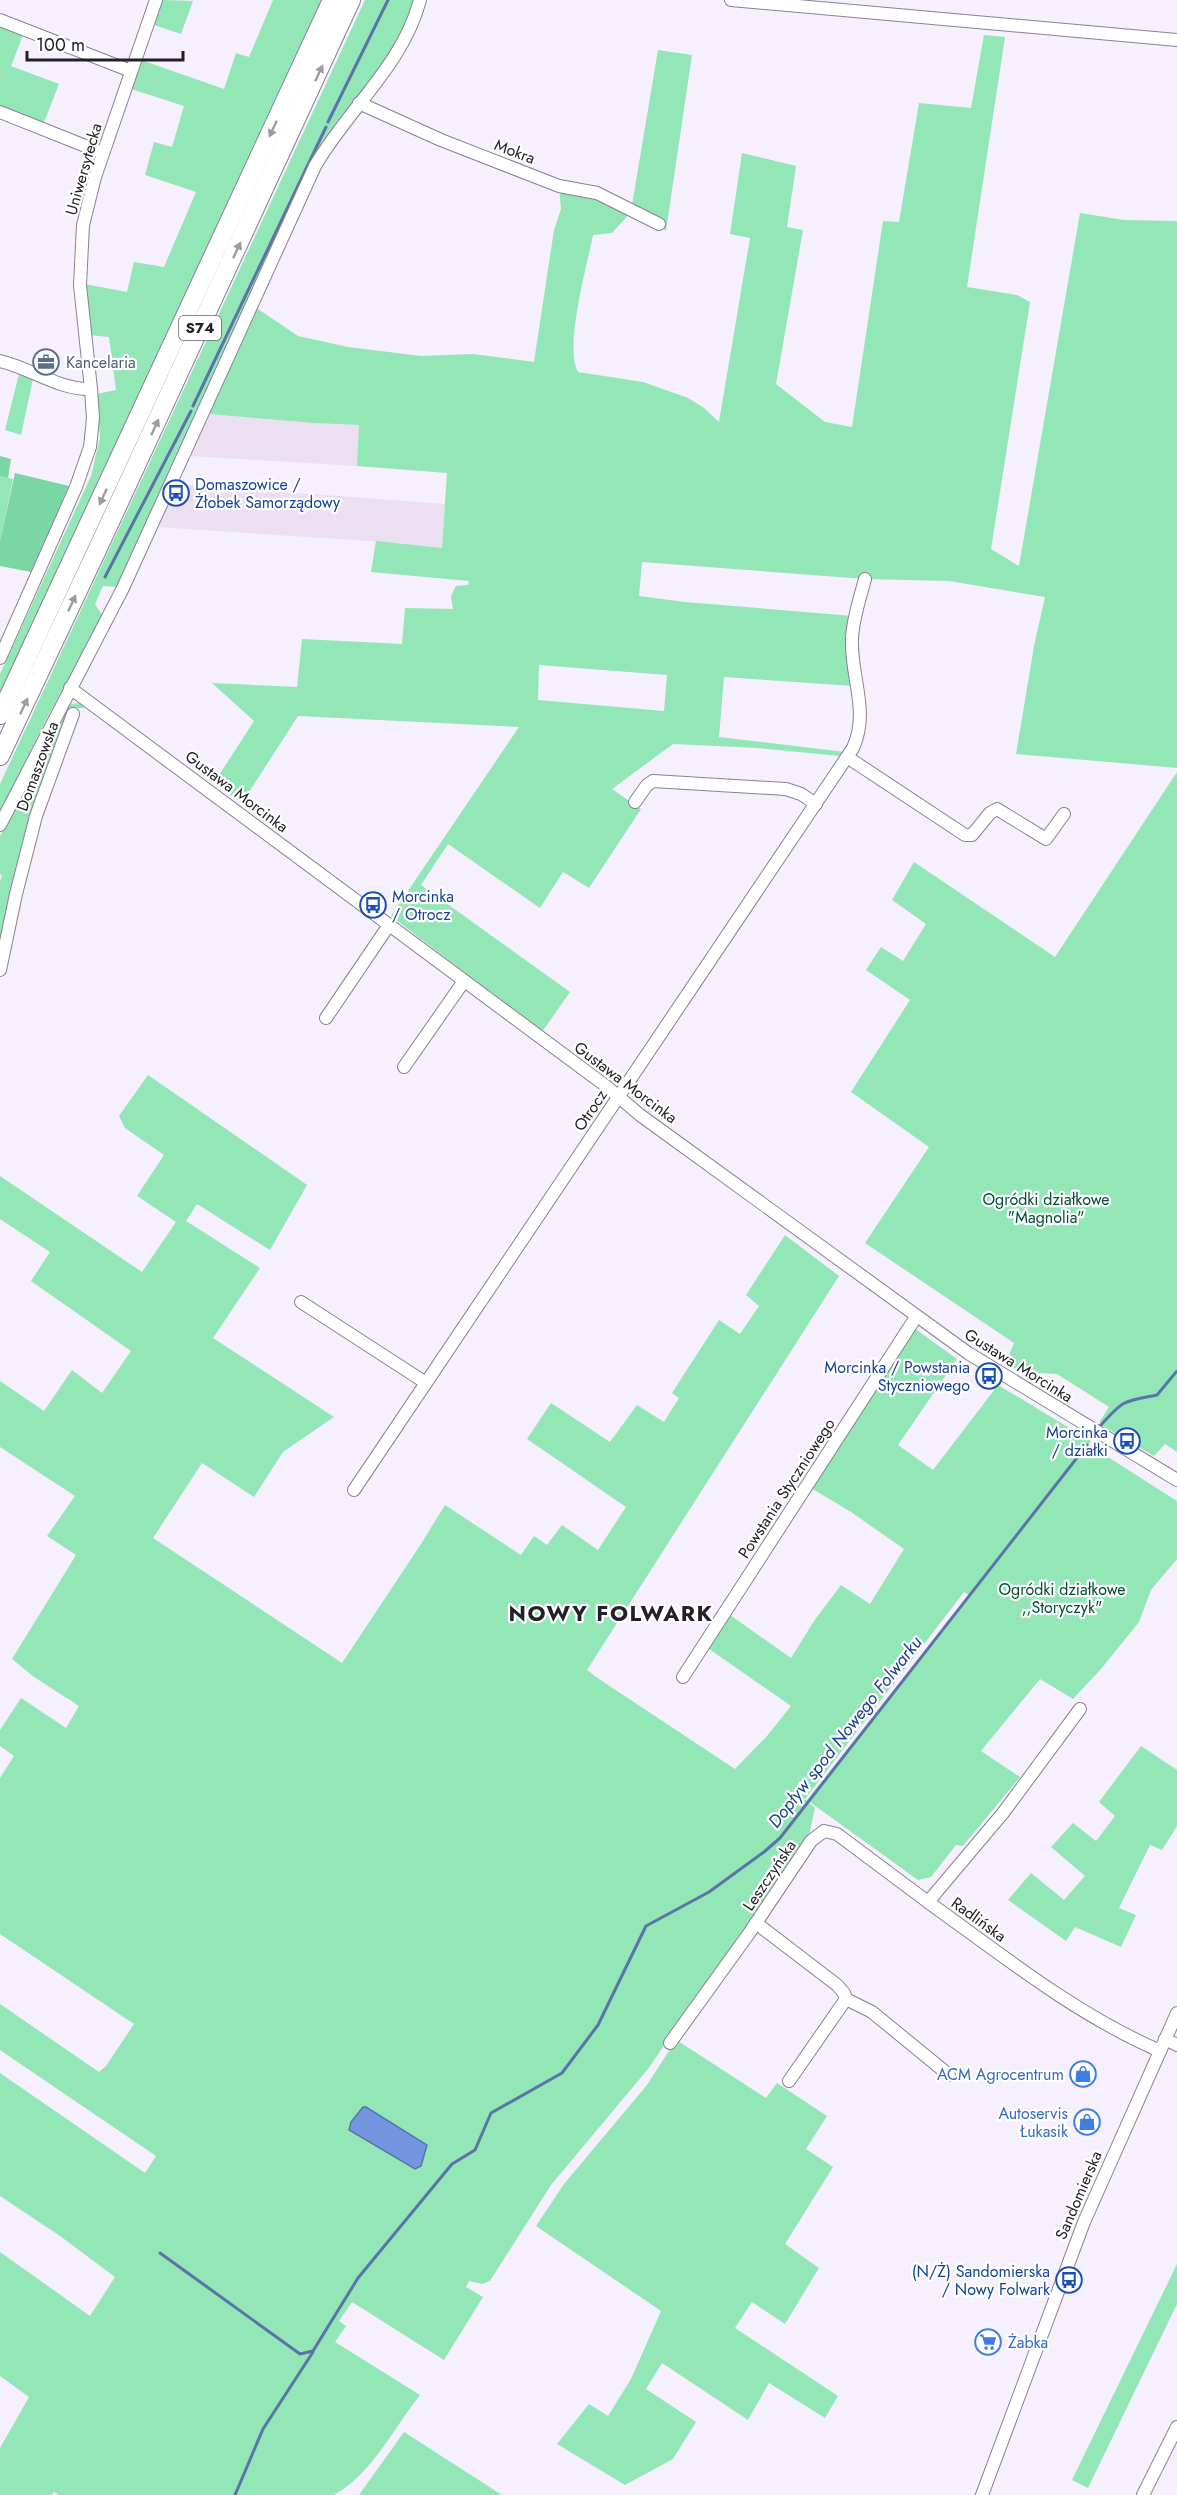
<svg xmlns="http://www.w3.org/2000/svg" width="1177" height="2495" font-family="Jost,sans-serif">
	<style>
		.industrial { fill: #eddff2 }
		.green { fill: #93e6b6; fill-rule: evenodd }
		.forest { fill: #7ad6a2 }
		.water { fill: #7496e0; stroke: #5c73a8; stroke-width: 1.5 }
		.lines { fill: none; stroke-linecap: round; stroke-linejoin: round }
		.stream { stroke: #5c73a8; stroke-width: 3 }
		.minor-casing { stroke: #898192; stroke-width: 14 }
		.highway-casing { stroke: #898192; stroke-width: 20 }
		.minor { stroke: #fff; stroke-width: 12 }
		.highway { stroke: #fff; stroke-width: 18 }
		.oneway { fill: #9c9b9e }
		.labels { text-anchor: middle; stroke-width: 4.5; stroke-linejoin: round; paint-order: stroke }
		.shield { fill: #fff; stroke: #656368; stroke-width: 1.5 }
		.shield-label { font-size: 15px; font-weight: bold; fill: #232027 }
		.street-label { font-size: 16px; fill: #232027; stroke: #fff }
		.service-label { font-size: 16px; fill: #4e5e75; stroke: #fff; text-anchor: start }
		.transit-label { font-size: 16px; fill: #164399; stroke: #fff; text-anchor: end }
		.park-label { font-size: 16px; fill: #014f2f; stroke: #fff }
		.shop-label { font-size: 16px; fill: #366cbe; stroke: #fff; text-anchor: end }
		.water-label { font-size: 18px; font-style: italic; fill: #1c3d93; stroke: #fff }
		.district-label { font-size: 22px; font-weight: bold; letter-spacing: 1.5px; fill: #232027; stroke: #fff }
	</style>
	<rect width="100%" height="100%" fill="#f6effe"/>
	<g class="industrial">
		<polygon points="209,414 313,423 360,425 357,466 190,456"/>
		<polygon points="177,484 445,504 442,548 370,541 157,527"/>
	</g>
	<g class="green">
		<polygon points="163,0 193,1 181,34 154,25"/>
		<polygon points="273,0 323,0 0,697 0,674 91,476 100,438 97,394 116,390 109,337 89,335 85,284 127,292 134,262 164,267 196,192 145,175 154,142 172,147 184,106 131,89 141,60 224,89 236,53 249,57"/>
		<polygon points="365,0 414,0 395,49 328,139 119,587 103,586 95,604 103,616 49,714 0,812 0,784"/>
		<polygon points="0,20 25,30 11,66 59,84 43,125 0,108"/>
		<path d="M 984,35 L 1005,37 L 967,287 L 1017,295 L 1030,302 L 991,549 L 1019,566 L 1080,213 L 1124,220 L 1177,221 L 1177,768 L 1016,754 L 1034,646 L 1045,597 L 949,581 L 865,579 L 642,562 L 639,596 L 685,602 L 853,616 C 842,643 847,659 853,686 L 724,677 L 719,737 L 845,752 L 840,756 L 758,748 L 673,744 L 612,789 L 641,809 L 589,888 L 563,872 L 540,908 L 448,844 L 421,885 L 570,992 L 542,1032 L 391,916 L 519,727 L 298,716 L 242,803 L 214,783 L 254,721 L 212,683 L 297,687 L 302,639 L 402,644 L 405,608 L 453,609 L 451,596 L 456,586 L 468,585 L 469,581 L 371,572 L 376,541 L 442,548 L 447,473 L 357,466 L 359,425 L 313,423 L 209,414 L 255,307 L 298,336 L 348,347 L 421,356 L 473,354 L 534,362 L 554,230 L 561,209 L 559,186 L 631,211 L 658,50 L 692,55 L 666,231 L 659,224 L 631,212 L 612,233 L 593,235 C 587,266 564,347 578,372 L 643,382 L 688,398 L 704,408 L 719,422 L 750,238 L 730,234 L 742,153 L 796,166 L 787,227 L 803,230 L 776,384 L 825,422 L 852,427 L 883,221 L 899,222 L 919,103 L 971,108 ZM 539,665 L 667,675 L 664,711 L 538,700 Z"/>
		<polygon points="19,374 33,379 21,435 5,430"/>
		<polygon points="0,476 13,479 0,541"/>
		<polygon points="79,703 90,707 73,709 0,945 0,881 2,876 0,874 0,836 66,708 71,704"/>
		<polygon points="1177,772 1177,1452 1165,1444 1154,1456 1101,1425 1100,1421 1109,1407 1057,1374 1019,1372 1006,1363 1014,1343 865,1243 929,1147 851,1092 910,1000 866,970 881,947 903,961 926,924 892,900 914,862 1055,957"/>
		<path d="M 148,1075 L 307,1185 L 270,1250 L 197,1204 L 186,1221 L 260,1268 L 213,1338 L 334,1417 L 283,1452 L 254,1497 L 202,1463 L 153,1538 L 342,1663 L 421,1544 L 445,1505 L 521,1555 L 534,1536 L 547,1545 L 562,1525 L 598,1550 L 626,1507 L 527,1439 L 551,1403 L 610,1442 L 637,1405 L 664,1422 L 679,1398 L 672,1393 L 719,1320 L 740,1334 L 759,1306 L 746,1295 L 785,1235 L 839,1276 L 587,1670 L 599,1679 L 735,1769 L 767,1736 L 791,1706 L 709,1649 L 730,1615 L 791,1658 L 814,1621 L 841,1585 L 870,1604 L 904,1549 L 851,1512 L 811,1488 L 914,1328 L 957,1359 L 898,1445 L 933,1470 L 998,1385 L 1091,1441 L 1070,1469 L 1089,1445 L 1177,1501 L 1177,1559 L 1151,1590 L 1139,1622 L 1101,1669 L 1073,1699 L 1040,1679 L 981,1751 L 1020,1777 L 963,1846 L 956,1845 L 931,1877 L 918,1880 L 807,1800 L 969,1595 L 964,1592 L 805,1799 L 815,1808 L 809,1835 L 648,2069 L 551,2185 L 490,2281 L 482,2284 L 469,2281 L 466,2287 L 483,2297 L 444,2360 L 352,2302 L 339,2321 L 346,2326 L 335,2342 L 420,2395 C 393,2429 372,2474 334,2495 L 59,2495 L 54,2492 L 52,2495 L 0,2495 L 0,2448 L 29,2397 L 0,2376 L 0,2252 L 90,2316 L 115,2277 L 60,2236 L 0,2196 L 0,2073 L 145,2173 L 156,2156 L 0,2050 L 0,2004 L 99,2072 L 106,2066 L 134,2024 L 0,1934 L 0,1778 L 14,1756 L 0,1746 L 0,1730 L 21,1698 L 66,1728 L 79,1706 L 34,1677 L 12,1659 L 76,1555 L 47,1536 L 75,1496 L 0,1447 L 0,1381 L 44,1411 L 72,1370 L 102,1393 L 131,1351 L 31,1281 L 50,1252 L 0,1219 L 0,1176 L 142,1272 L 176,1222 L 137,1196 L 164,1155 L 125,1128 L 119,1116 Z"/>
		<polygon points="1141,1746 1177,1770 1177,1826 1162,1850 1150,1845 1119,1908 1136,1915 1121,1947 1075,1927 1066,1941 1008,1900 1031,1873 1064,1900 1085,1876 1051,1847 1073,1823 1096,1841 1115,1816 1099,1802"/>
		<polygon points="678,2041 766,2098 777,2083 827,2116 806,2149 833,2167 785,2244 819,2268 785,2324 752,2302 735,2328 838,2396 825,2418 769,2383 748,2420 662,2363 646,2389 696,2422 673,2459 625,2485 557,2444 589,2404 608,2416 631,2379 661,2311 536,2226 564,2184 647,2085 674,2043"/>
		<polygon points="1177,2264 1177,2304 1088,2488 1072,2480"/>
		<polygon points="404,2432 502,2495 359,2495"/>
	</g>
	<g class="forest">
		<polygon points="0,456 11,459 8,478 0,476"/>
		<polygon points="15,473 69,486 31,572 0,566 0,541"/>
	</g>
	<polygon class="water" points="363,2107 366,2107 427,2145 421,2166 415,2169 349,2130 351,2122"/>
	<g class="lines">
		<g class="stream">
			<polyline points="328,122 388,0"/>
			<polyline points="193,406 326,127"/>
			<polyline points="105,577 191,411"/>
			<path d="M 1101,1425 C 1124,1399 1125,1401 1157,1395 L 1177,1371"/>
			<polyline points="160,2253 300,2354 313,2351 358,2278 452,2164 475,2150 491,2113 562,2073 598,2025 646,1926 709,1892 764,1852 780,1838 1087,1445"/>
			<polyline points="235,2495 263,2429 313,2352"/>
		</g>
		<g class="minor-casing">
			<g id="minor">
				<polyline points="731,0 1177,40"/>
				<polyline points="0,20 131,71"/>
				<polyline points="359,103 441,140 559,186 597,193 659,224"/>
				<polyline points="0,112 103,153"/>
				<path d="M 0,361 C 31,368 59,390 91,389"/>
				<polyline points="0,658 76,487 90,447 93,418 91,389 80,285 83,225 95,177 156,0"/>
				<polyline points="70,688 606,1086 640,1115 968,1353 1177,1480"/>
				<polyline points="847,757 965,835 972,835 990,813 997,809 1046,839 1064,814"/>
				<polyline points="635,802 647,785 653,781 786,789 801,794 816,804"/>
				<path d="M 0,825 L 123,588 L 315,166 C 348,109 403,65 420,0"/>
				<polyline points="0,970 16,894 36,816 73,714"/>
				<polyline points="326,1018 389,925"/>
				<polyline points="404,1067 464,981"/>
				<polyline points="301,1302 426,1383"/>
				<path d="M 354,1490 L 853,748 C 870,711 850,676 852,638 C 853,618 860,598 865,579"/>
				<polyline points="683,1677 916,1317"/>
				<path d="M 1080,1709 L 1003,1813 L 928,1902 C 1002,1955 1075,2014 1160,2051"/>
				<polyline points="756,1923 837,1985 844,1993 846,1999 789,2081"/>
				<polyline points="846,1999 872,2012 949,2075"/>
				<polyline points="1165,2039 1177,2045"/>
				<polyline points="670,2043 750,1932 811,1841 824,1831 837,1834 928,1902"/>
				<polyline points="982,2495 1084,2222 1177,2013"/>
				<polyline points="1143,2495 1177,2427"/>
			</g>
		</g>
		<g class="highway-casing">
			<g id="highway">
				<polyline points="0,715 332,0"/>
				<polyline points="0,756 98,548 351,0"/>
			</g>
		</g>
		<use href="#minor" class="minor"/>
		<use href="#highway" class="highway"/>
	</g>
	<defs><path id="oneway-solid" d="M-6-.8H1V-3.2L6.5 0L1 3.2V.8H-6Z" transform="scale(1.5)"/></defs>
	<g class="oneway">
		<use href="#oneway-solid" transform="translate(319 73) rotate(-65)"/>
		<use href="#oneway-solid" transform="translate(273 129) rotate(115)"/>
		<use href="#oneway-solid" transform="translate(237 250) rotate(-65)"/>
		<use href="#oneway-solid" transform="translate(155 427) rotate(-65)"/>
		<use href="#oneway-solid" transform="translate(103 497) rotate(115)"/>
		<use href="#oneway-solid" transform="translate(72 603) rotate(-65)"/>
		<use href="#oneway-solid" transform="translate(24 706) rotate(-65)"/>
	</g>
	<defs>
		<g id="office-ring" transform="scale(1.35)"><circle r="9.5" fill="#fff" stroke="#5c6f8a" stroke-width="1.5"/><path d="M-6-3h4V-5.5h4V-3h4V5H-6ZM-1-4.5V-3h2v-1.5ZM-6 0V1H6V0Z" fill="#5c6f8a"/></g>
		<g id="bus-ring" transform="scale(1.35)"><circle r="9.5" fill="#fff" stroke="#1a4fb4" stroke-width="1.5"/><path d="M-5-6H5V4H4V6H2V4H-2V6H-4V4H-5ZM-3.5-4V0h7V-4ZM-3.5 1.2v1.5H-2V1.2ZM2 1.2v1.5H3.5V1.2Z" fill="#1a4fb4"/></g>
		<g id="shop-ring" transform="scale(1.35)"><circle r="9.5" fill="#fff" stroke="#3f7fe0" stroke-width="1.5"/><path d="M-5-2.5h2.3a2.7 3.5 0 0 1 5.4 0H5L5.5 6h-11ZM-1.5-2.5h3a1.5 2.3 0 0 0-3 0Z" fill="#3f7fe0"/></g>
		<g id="supermarket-ring" transform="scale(1.35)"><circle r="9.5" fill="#fff" stroke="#3f7fe0" stroke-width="1.5"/><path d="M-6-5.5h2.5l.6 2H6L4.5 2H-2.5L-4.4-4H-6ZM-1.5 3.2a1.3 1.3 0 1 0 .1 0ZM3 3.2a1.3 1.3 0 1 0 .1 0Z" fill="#3f7fe0"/></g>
	</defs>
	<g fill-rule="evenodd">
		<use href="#office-ring" x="46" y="362"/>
		<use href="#bus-ring" x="176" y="493"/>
		<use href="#bus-ring" x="373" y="905"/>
		<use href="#bus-ring" x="989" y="1376"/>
		<use href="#bus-ring" x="1127" y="1441"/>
		<use href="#shop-ring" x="1083" y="2074"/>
		<use href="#shop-ring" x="1087" y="2122"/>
		<use href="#bus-ring" x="1069" y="2280"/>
		<use href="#supermarket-ring" x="988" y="2342"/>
	</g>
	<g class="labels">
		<rect class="shield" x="179" y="316" width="42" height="24" rx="4.5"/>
		<g class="shield-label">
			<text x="200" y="333">S74</text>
		</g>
		<g class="street-label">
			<text transform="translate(515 151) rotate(21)" y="6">Mokra</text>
			<text transform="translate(83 169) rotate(-74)" y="6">Uniwersytecka</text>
			<text transform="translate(37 766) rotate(-70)" y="6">Domaszowska</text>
			<text transform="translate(237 791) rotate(37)" y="6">Gustawa Morcinka</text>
			<text transform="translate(626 1082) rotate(37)" y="6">Gustawa Morcinka</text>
			<text transform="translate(590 1110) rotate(-56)" y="6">Otrocz</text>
			<text transform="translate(1019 1365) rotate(32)" y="6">Gustawa Morcinka</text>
			<text transform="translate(786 1488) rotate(-57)" y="6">Powstania Styczniowego</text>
			<text transform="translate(769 1875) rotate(-56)" y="6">Leszczyńska</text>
			<text transform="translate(979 1919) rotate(36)" y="6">Radlińska</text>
			<text transform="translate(1078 2195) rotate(-67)" y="6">Sandomierska</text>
		</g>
		<g class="service-label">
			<text x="66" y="368">Kancelaria</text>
		</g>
		<g class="transit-label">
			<text x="195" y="490" text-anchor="start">Domaszowice /<tspan x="195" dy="18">Żłobek Samorządowy</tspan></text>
			<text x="392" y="902" text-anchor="start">Morcinka<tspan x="392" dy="18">/ Otrocz</tspan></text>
			<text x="970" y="1373">Morcinka / Powstania<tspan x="970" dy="18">Styczniowego</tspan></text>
			<text x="1108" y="1438">Morcinka<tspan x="1108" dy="18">/ działki</tspan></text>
			<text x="1050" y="2277">(N/Ż) Sandomierska<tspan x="1050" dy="18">/ Nowy Folwark</tspan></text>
		</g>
		<g class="park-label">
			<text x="1046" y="1205">Ogródki działkowe<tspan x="1046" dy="18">"Magnolia"</tspan></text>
			<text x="1062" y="1595">Ogródki działkowe<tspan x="1062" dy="18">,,Storyczyk"</tspan></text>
		</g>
		<g class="shop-label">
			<text x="1064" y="2080">ACM Agrocentrum</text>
			<text x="1068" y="2119">Autoservis<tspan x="1068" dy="18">Łukasik</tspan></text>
			<text x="1008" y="2348" text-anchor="start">Żabka</text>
		</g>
		<g class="water-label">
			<text transform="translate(845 1732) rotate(-52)" y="6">Dopływ spod Nowego Folwarku</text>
		</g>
		<g class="district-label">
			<text x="611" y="1621">NOWY FOLWARK</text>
		</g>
	</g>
	<path d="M27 51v9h156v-9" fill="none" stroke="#232027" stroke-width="3"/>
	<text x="36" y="51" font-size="18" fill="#232027" stroke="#ffffff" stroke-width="4.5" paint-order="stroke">100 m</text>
</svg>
